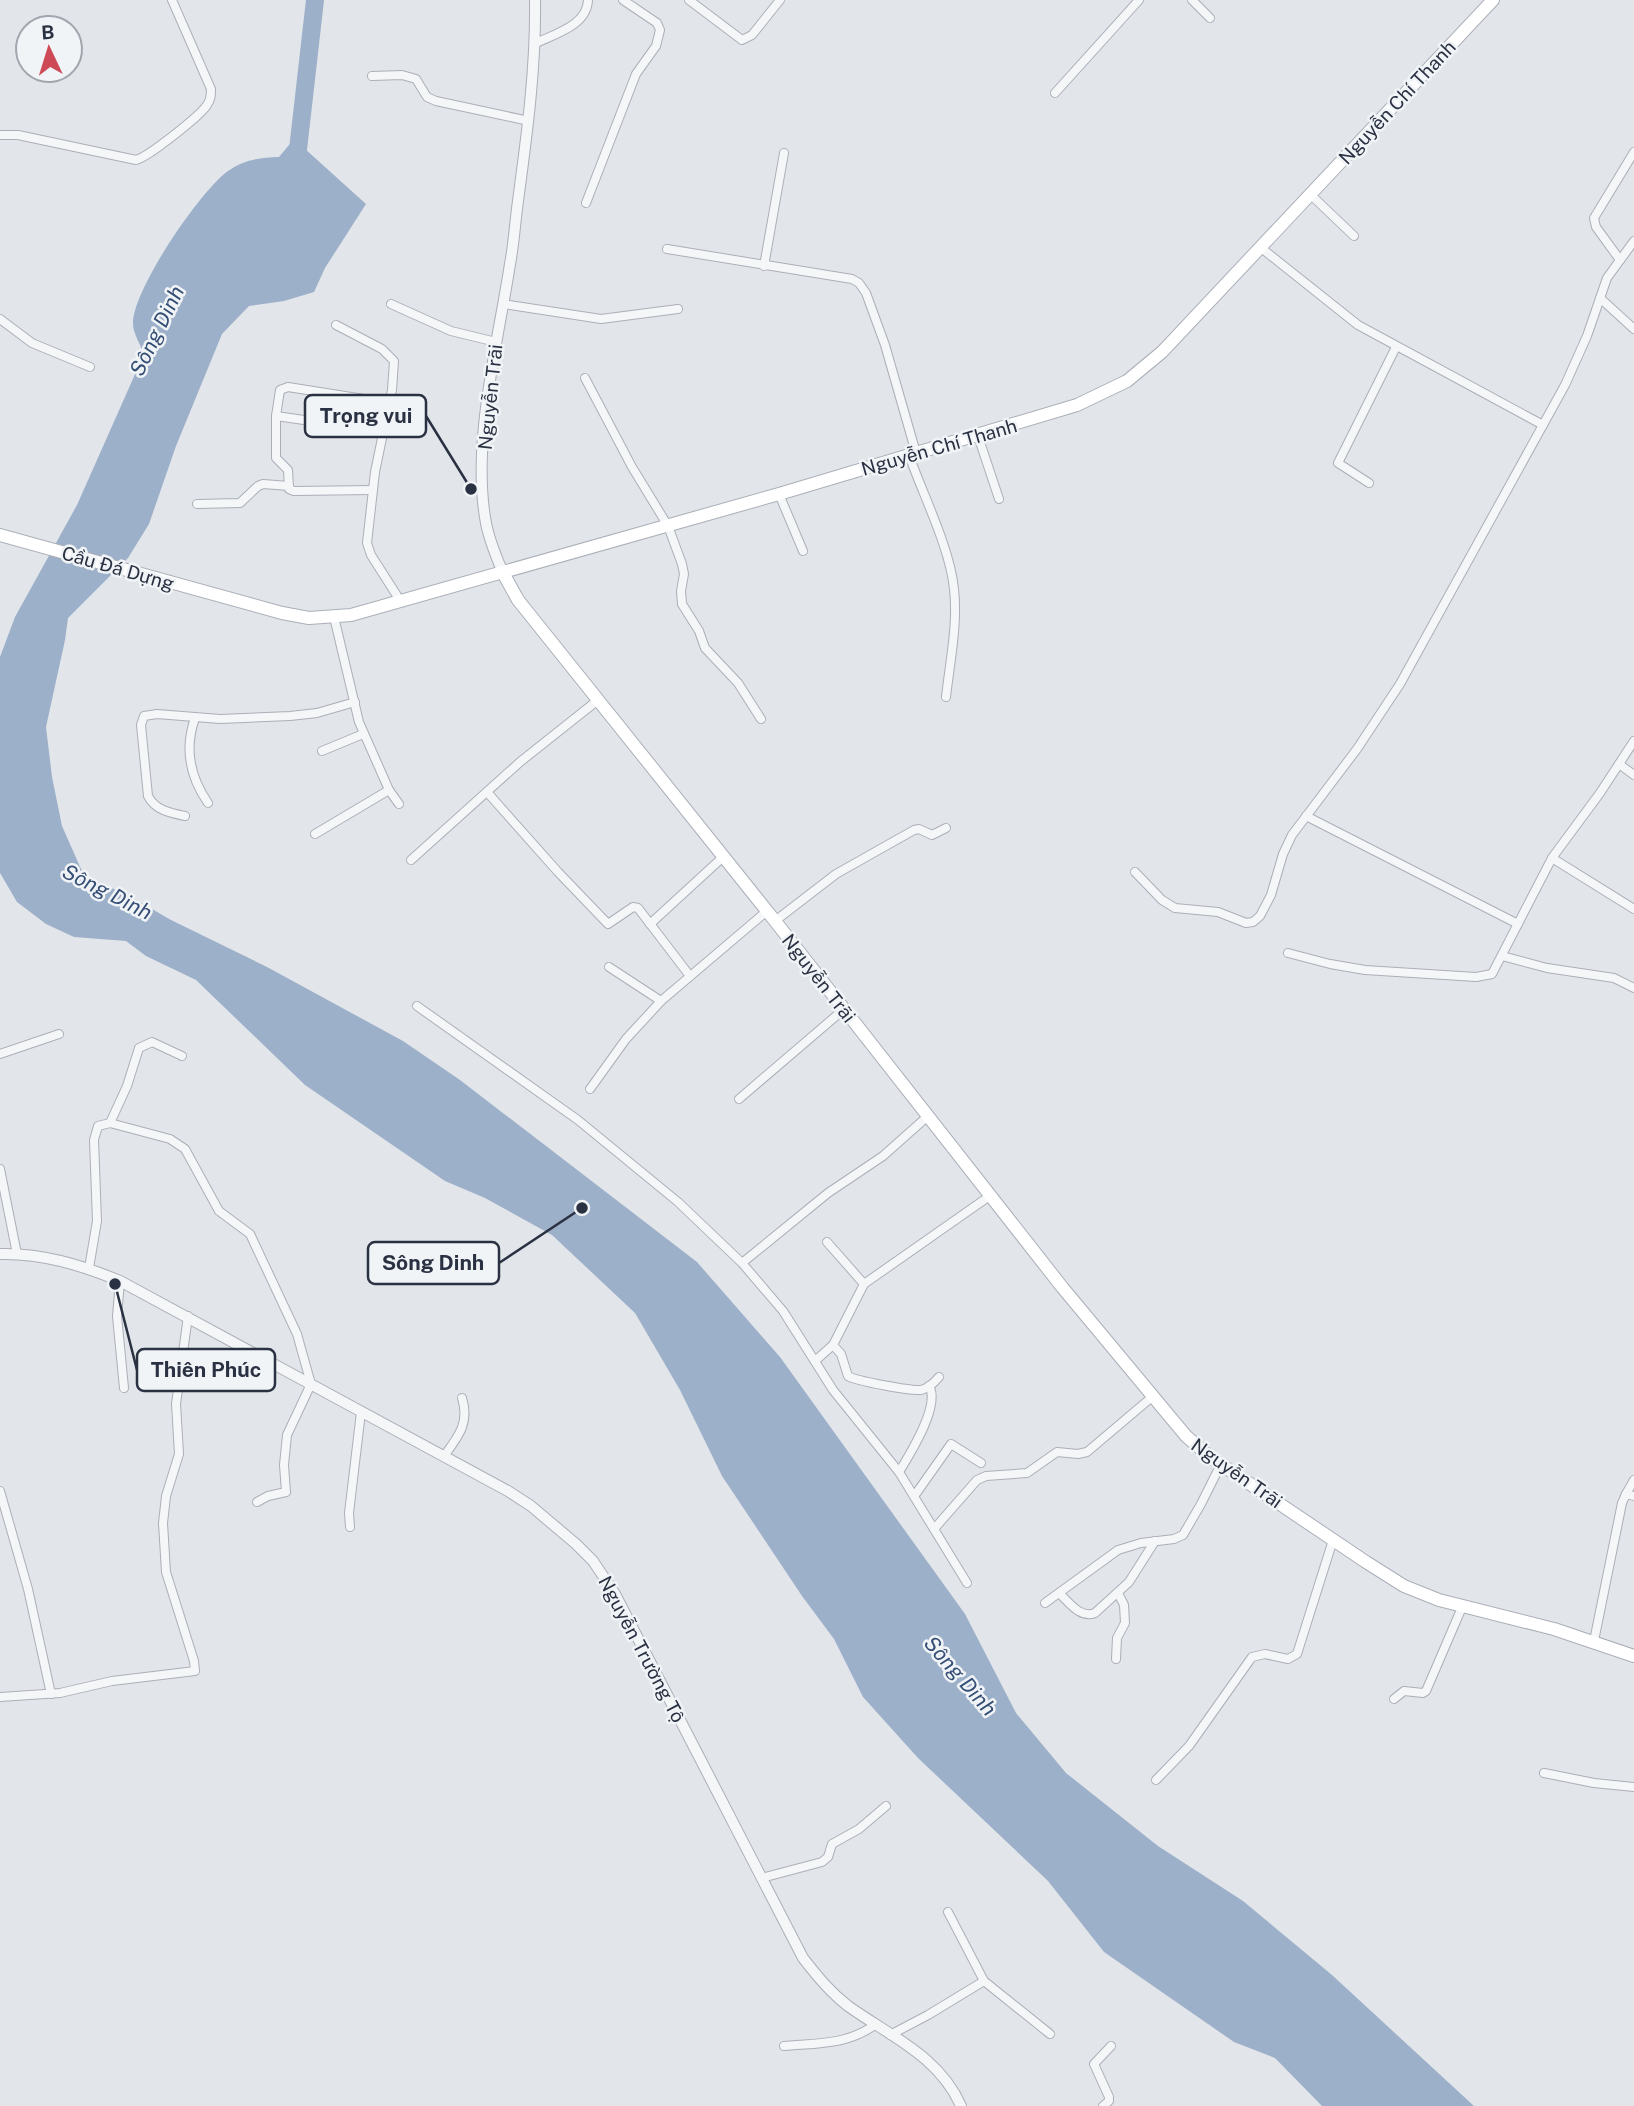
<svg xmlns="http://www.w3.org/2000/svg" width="1634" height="2106" font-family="'Public Sans',sans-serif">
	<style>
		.water { fill: #9db0c9 }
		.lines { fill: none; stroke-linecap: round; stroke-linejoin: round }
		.river { stroke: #9db0c9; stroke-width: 18 }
		.minor-casing { stroke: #abafb8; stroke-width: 10 }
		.tertiary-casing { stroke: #abafb8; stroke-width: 12 }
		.secondary-casing { stroke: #abafb8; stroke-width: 14 }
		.minor { stroke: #f4f6f8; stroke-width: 8 }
		.tertiary { stroke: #f4f6f8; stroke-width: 10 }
		.secondary { stroke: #fff; stroke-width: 12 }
		.labels { text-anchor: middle; stroke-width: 5; stroke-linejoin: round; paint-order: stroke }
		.street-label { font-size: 19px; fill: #2a3142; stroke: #f1f4f7 }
		.water-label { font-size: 21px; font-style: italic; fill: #344e75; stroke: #f1f4f7 }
		.leader { fill: none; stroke: #2a3142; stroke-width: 2.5 }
		.callout-dot { fill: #2a3142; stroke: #f1f4f7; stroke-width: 2.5 }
		.callout { fill: #f1f4f7; stroke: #2a3142; stroke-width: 2.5 }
		.callout-label { font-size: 21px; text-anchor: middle; font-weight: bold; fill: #2a3142 }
	</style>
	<rect width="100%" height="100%" fill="#e2e5ea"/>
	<path class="water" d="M 294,139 L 366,204 L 325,268 L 314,292 L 284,301 L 249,306 L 222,334 L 176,446 L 149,524 L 128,558 L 68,618 L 65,640 L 46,727 L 52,777 L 62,826 L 85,878 L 124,893 L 171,920 L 267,967 L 403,1041 L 460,1080 L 697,1262 L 780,1357 L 965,1614 L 1016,1713 L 1066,1773 L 1158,1846 L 1243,1901 L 1332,1975 L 1474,2106 L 1322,2106 L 1275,2058 L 1234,2042 L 1104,1952 L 1048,1881 L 918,1758 L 863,1697 L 834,1639 L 802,1596 L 722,1476 L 680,1390 L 635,1313 L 552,1235 L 485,1198 L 445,1181 L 305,1085 L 196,980 L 146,956 L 126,941 L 74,937 L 46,924 L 17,902 L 0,873 L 0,657 L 15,617 L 77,505 L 144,354 C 141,346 133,333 133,324 C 132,290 201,190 228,171 C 245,159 260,158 279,157 Z"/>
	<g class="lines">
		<polyline class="river" points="296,167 315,0"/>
		<g class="minor-casing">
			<g id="minor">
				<polyline points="689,0 742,40 752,35 780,0"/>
				<polyline points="1192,0 1210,18"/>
				<path d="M 534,44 C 554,34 587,26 588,0"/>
				<polyline points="372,76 402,75 416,79 427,97 436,101 529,121"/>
				<polyline points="1055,93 1139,0"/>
				<path d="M 0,135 L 18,135 L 136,160 C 148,157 200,116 207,105 C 211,100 211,95 211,89 L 172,0"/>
				<polyline points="1311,195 1354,236"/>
				<polyline points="586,203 636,74 656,46 660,30 657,23 623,0"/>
				<polyline points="1260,247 1358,325 1543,425"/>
				<polyline points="667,249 852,279 859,283 866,293 885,345 916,453"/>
				<polyline points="1620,260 1596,227 1594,218 1634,152"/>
				<polyline points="764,266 784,153"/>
				<polyline points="1600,298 1634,329"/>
				<polyline points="391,304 451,331 496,342"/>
				<polyline points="503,304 601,319 678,309"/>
				<polyline points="0,319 32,343 90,367"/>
				<polyline points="336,325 382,349 394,361 392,390 375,472 367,543 371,555 401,602"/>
				<polyline points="585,378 632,467 668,526 682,564 684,574 681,591 682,604 699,631 705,648 738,683 761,719"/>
				<polyline points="276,416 325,423"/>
				<polyline points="978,436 999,499"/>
				<path d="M 909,455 C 923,495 950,548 954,589 C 958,624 950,661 946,697"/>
				<polyline points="1369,483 1338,463 1396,347"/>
				<polyline points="373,490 294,491 289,489 288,470 276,458 276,416 280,390 288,387 389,403"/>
				<polyline points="779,494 803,551"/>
				<polyline points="197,504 240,503 258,486 263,484 289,486"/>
				<path d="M 195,718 C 184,749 190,777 208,803"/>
				<polyline points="322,751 363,734"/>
				<polyline points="1619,764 1634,775"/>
				<polyline points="389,790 399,804"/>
				<polyline points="487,792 558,872 608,924 633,907 638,908 690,976"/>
				<path d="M 185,816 C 170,813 155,810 148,796 L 141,725 L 144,716 L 157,714 L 220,719 L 290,716 L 317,713 L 355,702"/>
				<polyline points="1306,816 1518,924"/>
				<polyline points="315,834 389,790 359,722 334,617"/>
				<polyline points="1552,858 1634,909"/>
				<polyline points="411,860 520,762 598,700"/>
				<polyline points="1135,872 1162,900 1175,908 1218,912 1246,923 1253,922 1260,916 1271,895 1283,854 1292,835 1357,749 1400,684 1565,385 1587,336 1607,278 1634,241"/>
				<polyline points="775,921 836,874 914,830 919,829 932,835 946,828"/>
				<polyline points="650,924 723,857"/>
				<polyline points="1288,953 1330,964 1365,970 1476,977 1492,974 1552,858 1600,793 1634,741"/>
				<polyline points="1502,956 1547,968 1614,978 1634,988"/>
				<polyline points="609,967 661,1001"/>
				<polyline points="417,1006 578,1120 678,1202 742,1263 783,1311 833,1390 899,1472 967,1583"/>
				<polyline points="0,1054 59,1034"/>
				<polyline points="590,1089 626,1039 661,1001 767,911"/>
				<polyline points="739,1099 843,1010"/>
				<polyline points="110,1123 127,1086 139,1048 152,1042 182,1056"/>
				<polyline points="0,1169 17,1254"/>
				<polyline points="827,1242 864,1284"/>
				<polyline points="742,1263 828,1193 883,1156 928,1116"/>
				<polyline points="89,1268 97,1221 94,1140 98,1126 110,1123 170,1139 185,1149 219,1211 250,1234 297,1334 311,1384 287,1435 284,1465 286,1492 268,1496 257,1502"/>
				<polyline points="120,1281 117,1316 124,1388"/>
				<path d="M 833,1345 L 841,1354 L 848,1376 C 856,1381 911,1391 921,1390 C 929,1388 934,1383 939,1377"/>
				<polyline points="815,1361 833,1345 864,1284 991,1195"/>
				<path d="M 444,1456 C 458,1437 470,1423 462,1398"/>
				<path d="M 899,1472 C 910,1454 941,1405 929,1386"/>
				<polyline points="0,1491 28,1589 51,1694"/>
				<polyline points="1626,1494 1634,1480"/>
				<polyline points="915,1495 951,1444 981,1463"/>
				<polyline points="350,1527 349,1513 361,1412"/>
				<polyline points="934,1529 977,1480 986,1476 1027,1473 1057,1452 1078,1454 1087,1452 1152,1397"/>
				<path d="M 1059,1593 C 1069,1602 1080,1619 1095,1613 L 1129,1582 L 1155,1541"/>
				<polyline points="1045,1603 1118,1550 1141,1543 1174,1539 1183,1535 1201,1504 1221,1464"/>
				<polyline points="1594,1641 1622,1503 1626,1494 1634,1496"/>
				<polyline points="1116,1659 1117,1638 1125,1623 1124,1605 1118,1593"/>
				<polyline points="0,1697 60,1693 112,1681 195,1671 194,1661 166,1572 163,1523 166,1496 179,1454 176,1404 188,1316"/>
				<polyline points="1394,1699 1404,1691 1423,1693 1426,1691 1463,1605"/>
				<polyline points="1544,1773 1594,1783 1634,1787"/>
				<polyline points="1156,1780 1189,1746 1252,1657 1265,1654 1288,1659 1297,1654 1333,1540"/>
				<polyline points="762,1878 822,1862 828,1857 832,1844 859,1829 886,1806"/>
				<polyline points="948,1912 984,1981 1050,2034"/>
				<polyline points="890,2035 928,2015 984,1981"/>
				<path d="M 784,2046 C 818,2043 848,2045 876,2024"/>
				<polyline points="1103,2106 1109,2101 1109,2097 1094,2064 1111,2046"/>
			</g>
		</g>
		<g class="tertiary-casing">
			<g id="tertiary">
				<path d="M 503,573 C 496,556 489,540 486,523 C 471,444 498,343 510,264 C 514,243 515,222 518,201 C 527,134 536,68 535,0"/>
				<path d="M 0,1254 C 42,1253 81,1265 120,1281 L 508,1491 L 531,1506 L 576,1544 L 593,1561 L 615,1594 L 803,1958 C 817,1976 830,1992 848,2006 C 890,2036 939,2056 961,2106"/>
			</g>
		</g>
		<g class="secondary-casing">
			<g id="secondary">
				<polyline points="0,535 282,613 309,618 351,615 779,494 1077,405 1127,381 1162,352 1493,0"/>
				<polyline points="503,573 518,600 775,921 1062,1287 1186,1436 1210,1457 1366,1562 1404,1586 1439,1600 1554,1629 1634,1656"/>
			</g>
		</g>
		<use href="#minor" class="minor"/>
		<use href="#tertiary" class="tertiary"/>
		<use href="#secondary" class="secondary"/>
	</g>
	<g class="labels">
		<g class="street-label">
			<text transform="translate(1397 102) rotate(-47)" y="7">Nguyễn Chí Thanh</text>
			<text transform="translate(490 397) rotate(-84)" y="7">Nguyễn Trãi</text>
			<text transform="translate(939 447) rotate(-16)" y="7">Nguyễn Chí Thanh</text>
			<text transform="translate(118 568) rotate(16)" y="7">Cầu Đá Dựng</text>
			<text transform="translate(819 978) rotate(52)" y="7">Nguyễn Trãi</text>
			<text transform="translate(1237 1473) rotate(35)" y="7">Nguyễn Trãi</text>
			<text transform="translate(642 1649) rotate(62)" y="7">Nguyễn Trường Tộ</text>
		</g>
		<g class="water-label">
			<text transform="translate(157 331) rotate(-64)" y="7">Sông Dinh</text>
			<text transform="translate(107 892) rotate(27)" y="7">Sông Dinh</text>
			<text transform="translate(960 1676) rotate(49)" y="7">Sông Dinh</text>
		</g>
	</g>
	<path class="leader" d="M471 489L426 416M582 1208L499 1263M115 1284L137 1370"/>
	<g class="callout-dot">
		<circle cx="471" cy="489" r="7"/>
		<circle cx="582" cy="1208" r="7"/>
		<circle cx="115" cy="1284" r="7"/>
	</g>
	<g class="callout">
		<rect x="305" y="395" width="121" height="42" rx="7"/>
		<rect x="368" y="1242" width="131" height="42" rx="7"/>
		<rect x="137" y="1349" width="138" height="42" rx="7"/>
	</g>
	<g class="callout-label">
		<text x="366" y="423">Trọng vui</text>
		<text x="433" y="1270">Sông Dinh</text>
		<text x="206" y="1377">Thiên Phúc</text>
	</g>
	<g transform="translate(49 49) rotate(356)"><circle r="33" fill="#f1f4f7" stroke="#a1a6af" stroke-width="2"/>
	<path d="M0-5L12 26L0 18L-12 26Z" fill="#cd4956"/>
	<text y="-10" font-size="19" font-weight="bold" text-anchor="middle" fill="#2a3142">B</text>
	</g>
</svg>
